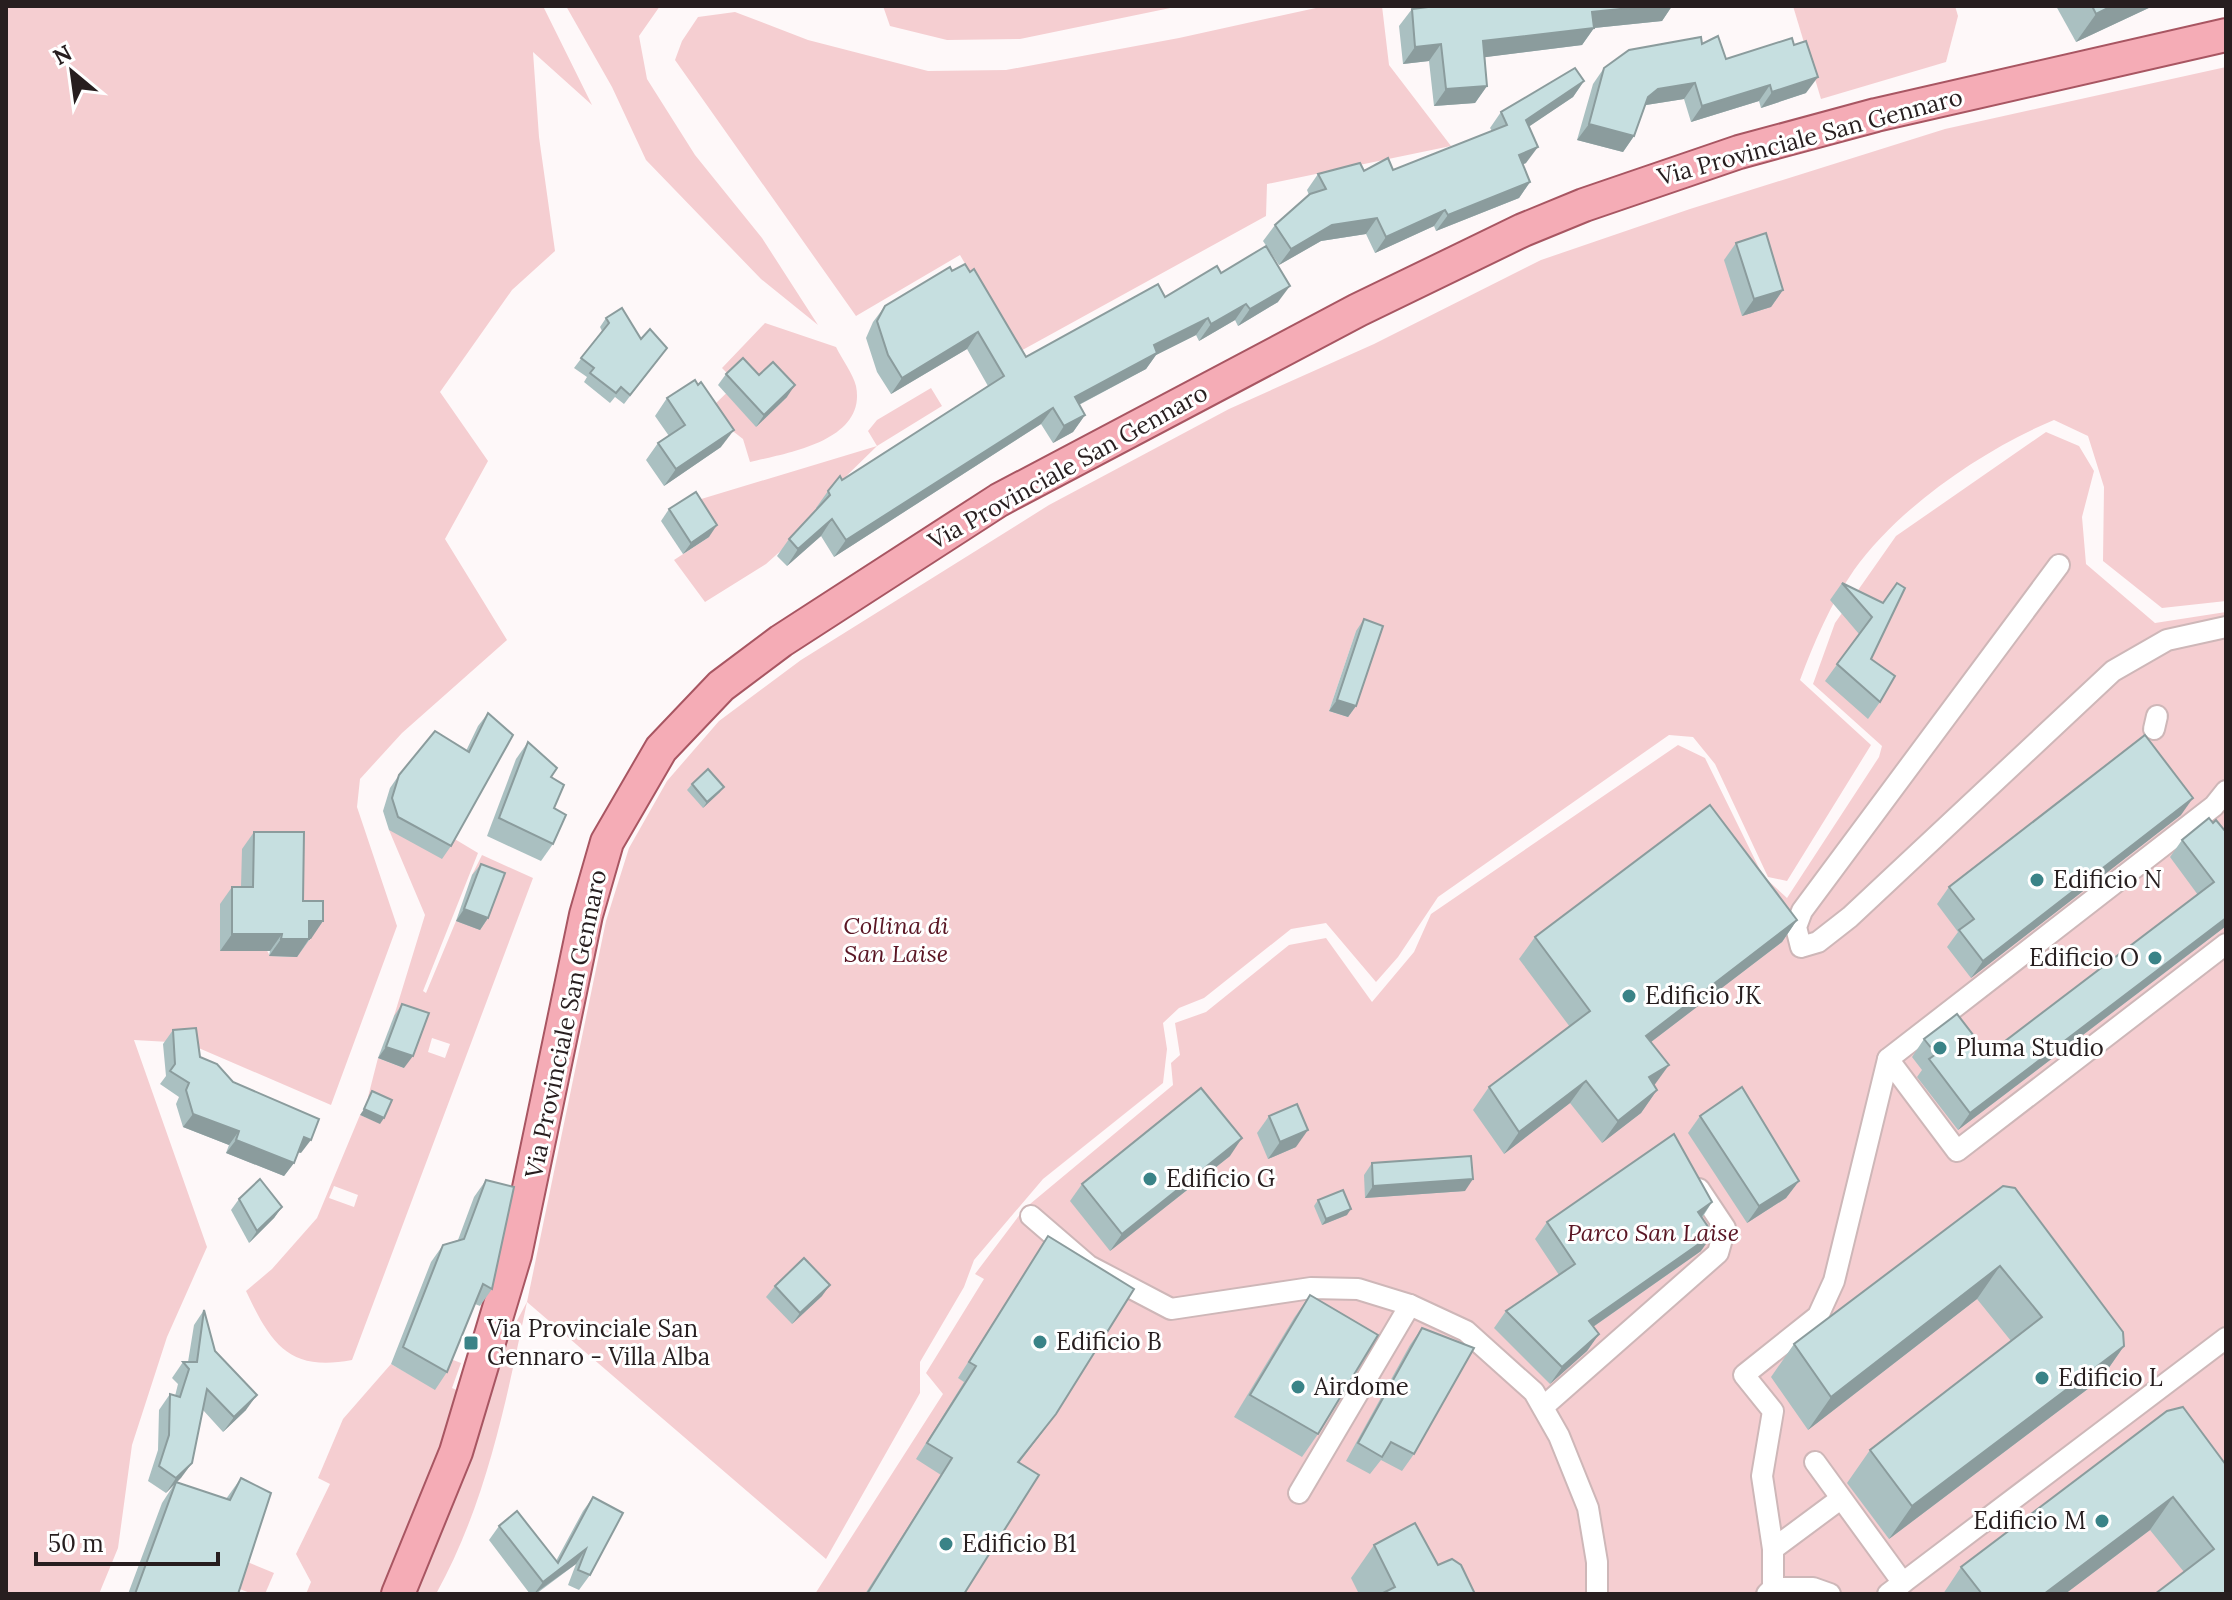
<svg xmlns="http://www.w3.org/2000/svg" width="2232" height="1600" font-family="Lora,serif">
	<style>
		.green { fill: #f5ced1; fill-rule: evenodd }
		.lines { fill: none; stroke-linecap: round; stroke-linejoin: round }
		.street-casing { stroke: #ceb7b8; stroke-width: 24 }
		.primary-casing { stroke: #a85662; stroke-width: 36 }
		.street { stroke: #fff; stroke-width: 20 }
		.primary { stroke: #f5acb6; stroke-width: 32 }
		.wall { fill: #aac0c1 }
		.shaded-wall { fill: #8b9c9d }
		.building { fill: #c6dfe0; stroke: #8b9c9d; stroke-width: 2 }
		.poi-dot { fill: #3a8387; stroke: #fff; stroke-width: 3 }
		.labels { text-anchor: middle; stroke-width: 6; stroke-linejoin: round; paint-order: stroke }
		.street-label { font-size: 24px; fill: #271e1f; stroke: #fff }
		.poi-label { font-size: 24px; fill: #271e1f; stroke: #fff; text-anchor: start }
		.park-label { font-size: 24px; font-style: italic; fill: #5a1624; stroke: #fff }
	</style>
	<rect width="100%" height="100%" fill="#fef8f9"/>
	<g class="green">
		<path d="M 6,6 L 543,6 L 592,105 L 533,52 L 539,137 L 555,251 L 512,290 L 440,392 L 488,461 L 445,539 L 507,640 L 402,733 L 360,779 L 357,807 L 397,926 L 331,1105 L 187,1043 L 134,1040 L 207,1247 L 167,1337 L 132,1445 L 118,1548 L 99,1594 L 6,1594 ZM 241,904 L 297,957 L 270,956 Z"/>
		<polygon points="566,6 660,6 639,36 647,79 695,155 762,238 818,325 761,279 646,160 612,87"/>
		<polygon points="883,6 1180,6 1020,39 947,40 890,26"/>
		<polygon points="1325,6 1382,6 1389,65 1451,146 1267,184 1266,216 1017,353 960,255 856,316 675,60 682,41 698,17 735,12 808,40 928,71 1006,70 1179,38"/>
		<polygon points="1793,6 1955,6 1958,16 1946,62 1821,99"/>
		<path d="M 2226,67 L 2226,601 L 2162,608 L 2103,561 L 2104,487 L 2088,436 L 2054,420 C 1984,449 1899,507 1854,570 C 1831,603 1814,642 1800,680 L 1871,745 L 1787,881 L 1768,877 L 1715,764 L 1693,737 L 1669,735 L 1438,897 L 1398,957 L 1376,982 L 1326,923 L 1291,929 L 1204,998 L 1179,1008 L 1163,1023 L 1167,1049 L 1163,1083 L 1043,1179 L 974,1260 L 964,1287 L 920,1362 L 920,1393 L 826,1559 L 527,1302 C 506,1402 486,1504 436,1594 L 408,1594 L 491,1369 L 527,1302 L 606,921 L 629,848 L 667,781 L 719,721 L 801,660 L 1049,505 L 1229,409 L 1374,344 L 1541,260 L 1690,209 L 1945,129 ZM 1356,631 L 1348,717 L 1329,711 Z"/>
		<path d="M 765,323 L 836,347 C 842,359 853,374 856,386 C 867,441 787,453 750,462 L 743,439 L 712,415 L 713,406 L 742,378 L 729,375 L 722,368 Z"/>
		<polygon points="931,388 942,406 877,446 829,493 785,547 766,564 705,602 674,560 709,537 688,503 877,446 868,431 877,420"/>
		<polygon points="2046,432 2079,446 2094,471 2082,517 2086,564 2155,623 2226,612 2226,1594 815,1594 943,1394 926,1373 984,1279 975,1274 1024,1209 1173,1085 1171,1063 1180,1055 1175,1023 1206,1012 1289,945 1326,938 1372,1002 1414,952 1431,914 1678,745 1705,758 1763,876 1787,898 1879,757 1882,746 1813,684 1835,623 1896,536"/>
		<path d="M 389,830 L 453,838 L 478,853 L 423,991 L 426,993 L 456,921 L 480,929 L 496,884 L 472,875 L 482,855 L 533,878 L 352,1360 C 289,1372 271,1344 246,1291 L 272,1269 L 317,1218 L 360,1115 L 379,1123 L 387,1106 L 368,1097 L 378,1058 L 404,1068 L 420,1025 L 394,1016 L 425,915 ZM 432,1038 L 450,1044 L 445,1058 L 428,1052 ZM 334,1186 L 358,1195 L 354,1207 L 329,1198 Z"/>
		<polygon points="448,1358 461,1363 452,1388 464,1393 380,1594 306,1594 311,1582 296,1554 330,1484 318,1478 343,1419 391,1364 435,1389"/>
		<polygon points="240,1559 274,1573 265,1594 253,1594 223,1583"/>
	</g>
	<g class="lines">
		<g class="street-casing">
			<g id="street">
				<polyline points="2059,565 1802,911 1796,927 1801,947 1818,942 1850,917 2113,671 2167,640 2226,627"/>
				<polyline points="2154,729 2157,716"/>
				<polyline points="1888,1059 1957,1151 2226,944"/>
				<polyline points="1031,1216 1089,1266 1171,1309 1311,1288 1358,1289 1410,1305 1466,1331 1534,1392 1559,1436 1588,1508 1597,1562 1597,1594"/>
				<polyline points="1543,1407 1718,1253 1725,1228 1699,1189"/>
				<polyline points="1815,1462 1903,1583"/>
				<polyline points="1299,1493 1410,1305"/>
				<polyline points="1773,1549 1839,1500"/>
				<polyline points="1773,1588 1773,1549 1762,1476 1773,1411 1744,1375 1818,1316 1834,1281 1888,1059 2214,806 2226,791"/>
				<polyline points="1767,1594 1773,1588 1813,1588 1830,1594"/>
				<polyline points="1888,1594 2226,1338"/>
			</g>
		</g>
		<g class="primary-casing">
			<polyline id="primary" points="398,1594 456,1452 515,1255 586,915 607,842 661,749 721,686 781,641 999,500 1358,310 1523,230 1584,205 1739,152 1876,115 2226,35"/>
		</g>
		<use href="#street" class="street"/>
		<use href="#primary" class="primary"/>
	</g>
	<g class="wall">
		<polygon points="1422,6 1672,6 1662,21 1594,28 1582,45 1485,57 1487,86 1475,103 1434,106 1429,61 1403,64 1399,26 1412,9 1422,8"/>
		<polygon points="2056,6 2153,6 2076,42"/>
		<polygon points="1702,44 1726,59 1806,93 1761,108 1759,101 1691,122 1684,99 1646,105 1644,106 1634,136 1623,152 1577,140 1593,84 1604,68"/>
		<polygon points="1584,81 1573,97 1529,126 1526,163 1523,164 1530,182 1519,198 1436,231 1434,226 1375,253 1366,234 1321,241 1279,265 1263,241 1275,225 1309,195 1307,190 1318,174 1393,170 1492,131 1490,128 1501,112"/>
		<polygon points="1736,243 1783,290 1771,307 1742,316 1724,260"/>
		<polygon points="952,271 1026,357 1221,273 1278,302 1238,326 1235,320 1199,341 1196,335 1156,355 1146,369 1079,405 1085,415 1073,432 1053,443 1041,424 834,557 821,536 787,566 777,556 789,539 817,509 816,508 828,491 842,480 988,386 967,349 891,394 877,372 866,338 873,322 885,306"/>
		<polygon points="606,318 641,339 667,348 624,404 615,397 610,403 584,382 587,377 574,368 602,331 600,327"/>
		<polygon points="726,374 759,375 787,397 756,427 718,385"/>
		<polygon points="667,398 721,447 664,486 646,460 658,443 669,436 655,416"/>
		<polygon points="669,509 709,537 683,554 661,521"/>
		<polygon points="1842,583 1883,603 1871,659 1880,702 1868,719 1825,681 1859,634 1830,600"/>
		<polygon points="1364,619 1356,706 1348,717 1329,711 1356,631"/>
		<polygon points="488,713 451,846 442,859 389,830 383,811 390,788 399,775 466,751 478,726"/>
		<polygon points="528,742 551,777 554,808 553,844 541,861 487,836 516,759"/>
		<polygon points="692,784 720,792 703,808 687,790"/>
		<polygon points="2181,815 1971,978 1947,947 1958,932 1937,904 1949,887"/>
		<polygon points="2213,823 2226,832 2226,926 1958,1130 1917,1077 1922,1070 1912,1057 1924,1039 1988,1054 2198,895 2170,857 2182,840"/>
		<polygon points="254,832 303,901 323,921 297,957 269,956 270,951 220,951 220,904 232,887 241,887 242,849"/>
		<polygon points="481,864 488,918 480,930 456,921 472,875"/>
		<polygon points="1797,920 1782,942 1651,1042 1654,1086 1657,1090 1641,1113 1602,1143 1570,1103 1504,1154 1473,1110 1489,1087 1570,1027 1519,959 1535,937"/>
		<polygon points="402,1004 404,1068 378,1058 394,1016"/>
		<polygon points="173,1030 200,1057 233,1082 301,1153 298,1152 294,1163 284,1176 226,1153 229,1145 183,1127 176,1104 179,1097 160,1084 166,1076 163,1044"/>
		<polygon points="1269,1116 1296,1147 1268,1159 1257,1133"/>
		<polygon points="1700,1116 1799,1181 1786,1198 1747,1223 1688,1133"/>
		<polygon points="1230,1156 1110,1251 1070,1201 1082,1184"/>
		<polygon points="1372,1163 1465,1191 1365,1198 1364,1175"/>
		<polygon points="486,1180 492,1289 480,1306 475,1304 447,1372 435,1390 391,1364 431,1262 443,1245 458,1240 474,1197"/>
		<polygon points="2003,1186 2124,1346 2101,1379 1889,1539 1847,1483 1870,1450 2011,1341 1977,1299 1808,1430 1771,1377 1794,1344"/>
		<polygon points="239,1199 282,1207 274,1218 249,1243 231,1210"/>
		<polygon points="1318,1200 1347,1215 1322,1225 1314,1206"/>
		<polygon points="1712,1202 1702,1218 1701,1251 1593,1327 1599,1334 1587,1351 1550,1384 1494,1328 1506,1311 1559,1275 1535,1239 1547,1222"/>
		<polygon points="1048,1236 1044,1430 1019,1463 964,1594 865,1594 941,1475 916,1459 964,1382 958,1378"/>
		<polygon points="775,1286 822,1296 792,1324 766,1297"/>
		<polygon points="1310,1295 1318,1434 1302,1457 1234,1417 1294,1318"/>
		<polygon points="204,1310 215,1351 246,1410 223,1432 203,1410 192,1463 177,1482 226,1499 241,1478 238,1594 128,1594 162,1503 175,1483 166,1493 148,1481 158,1450 159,1410 170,1394 175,1396 178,1384 172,1378 183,1362 188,1362 194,1325"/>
		<polygon points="1422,1328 1414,1454 1402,1471 1381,1460 1370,1474 1346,1461 1410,1345"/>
		<polygon points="2183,1407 2226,1594 2184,1572 2150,1530 2065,1594 1943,1594 1961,1567"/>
		<polygon points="593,1497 590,1575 579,1590 568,1585 576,1564 536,1594 530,1594 489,1540 499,1526 556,1561 583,1511"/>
		<polygon points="1374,1545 1438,1565 1475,1594 1359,1594 1351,1578"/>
	</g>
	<g class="shaded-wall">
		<polygon points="1650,6 1672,6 1662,21 1594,28 1582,45 1471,59 1483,41 1592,12"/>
		<polygon points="2112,6 2153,6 2076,42 2096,14"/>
		<polygon points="1441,44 1429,61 1403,64 1415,47"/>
		<polygon points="1818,77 1806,93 1761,108 1772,92"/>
		<polygon points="1584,81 1573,97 1515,136 1526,120"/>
		<polygon points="1695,83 1684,99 1646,105 1637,113 1648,97 1658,89"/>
		<polygon points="1770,85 1759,101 1691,122 1702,106"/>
		<polygon points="1487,86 1475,103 1434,106 1446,89"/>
		<polygon points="1589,124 1634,136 1623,152 1577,140"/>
		<polygon points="1538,147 1526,163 1508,171 1519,155"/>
		<polygon points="1530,182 1519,198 1436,231 1448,215"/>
		<polygon points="1445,210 1434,226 1375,253 1386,237"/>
		<polygon points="1377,218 1366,234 1321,241 1279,265 1291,249 1332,225"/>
		<polygon points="1290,286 1278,302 1238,326 1250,309"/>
		<polygon points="1783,290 1771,307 1742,316 1754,299"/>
		<polygon points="1246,304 1235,320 1199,341 1211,324"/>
		<polygon points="1208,318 1196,335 1156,355 1146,369 1063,413 1075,397 1154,345"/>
		<polygon points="978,332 967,349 891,394 902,378"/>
		<polygon points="795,385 787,397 756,427 764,415"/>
		<polygon points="1053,408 1041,424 834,557 846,540"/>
		<polygon points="1085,415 1073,432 1053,443 1064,426"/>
		<polygon points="734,430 721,447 664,486 676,469"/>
		<polygon points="832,519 821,536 787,566 798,549"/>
		<polygon points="717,525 709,537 683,554 691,543"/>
		<polygon points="1337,700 1356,706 1348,717 1329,711"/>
		<polygon points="724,787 720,792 703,808 707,802"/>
		<polygon points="2193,798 2181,815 1971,978 1983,961"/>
		<polygon points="464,909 488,918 480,930 456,921"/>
		<polygon points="2226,918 2226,926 1958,1130 1970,1113"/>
		<polygon points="1797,920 1782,942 1630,1058 1646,1036"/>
		<polygon points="309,921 323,921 311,939 297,938"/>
		<polygon points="232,934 282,934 270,951 220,951"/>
		<polygon points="281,939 309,939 297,957 269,956"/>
		<polygon points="386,1047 413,1056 404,1068 378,1058"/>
		<polygon points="1669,1065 1653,1087 1649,1077"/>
		<polygon points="1586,1081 1570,1103 1504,1154 1519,1132"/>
		<polygon points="1657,1090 1641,1113 1602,1143 1618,1121"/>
		<polygon points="364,1109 384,1118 380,1124 360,1115"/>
		<polygon points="193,1114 239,1131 229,1145 183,1127"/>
		<polygon points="1308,1130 1296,1147 1268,1159 1280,1142"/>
		<polygon points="304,1137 311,1140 301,1153 294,1151"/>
		<polygon points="1242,1138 1230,1156 1110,1251 1122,1234"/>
		<polygon points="236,1140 294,1163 284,1176 226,1153"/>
		<polygon points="1473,1179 1465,1191 1365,1198 1373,1186"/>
		<polygon points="1799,1181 1786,1198 1747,1223 1759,1206"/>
		<polygon points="1712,1202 1700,1219 1698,1212"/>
		<polygon points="282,1207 274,1218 249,1243 257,1231"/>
		<polygon points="1351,1209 1347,1215 1322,1225 1326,1219"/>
		<polygon points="1713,1234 1701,1251 1577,1338 1589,1321"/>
		<polygon points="2000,1266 1977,1299 1808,1430 1831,1397"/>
		<polygon points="830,1285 822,1296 792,1324 800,1313"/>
		<polygon points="1599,1334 1587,1351 1550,1384 1562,1367"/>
		<polygon points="2124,1346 2101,1379 1889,1539 1912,1506"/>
		<polygon points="257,1395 246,1410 223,1432 234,1417"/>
		<polygon points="1056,1414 1044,1430 1006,1479 1018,1462"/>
		<polygon points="192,1463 181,1478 166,1493 176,1478"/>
		<polygon points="2173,1497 2150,1530 2065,1594 2044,1594"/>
		<polygon points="586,1549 576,1564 534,1594 543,1582"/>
	</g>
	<g class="building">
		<polygon points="1436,6 1650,6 1592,12 1594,28 1483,41 1487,86 1446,89 1441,44 1415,47 1412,9"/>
		<polygon points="2092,6 2112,6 2096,14"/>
		<polygon points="1718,36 1726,59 1792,38 1794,45 1806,41 1818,77 1772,92 1770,85 1702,106 1695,83 1658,89 1648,97 1634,136 1589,124 1604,68 1629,50 1701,37 1702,44"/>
		<polygon points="1575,68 1584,81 1526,120 1538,147 1519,155 1530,182 1448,215 1445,210 1386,237 1377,218 1332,225 1291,249 1275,225 1310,194 1326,189 1318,174 1360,163 1364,171 1388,158 1393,170 1507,125 1501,112"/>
		<polygon points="1766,233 1783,290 1754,299 1736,243"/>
		<polygon points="1266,246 1290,286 1250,309 1246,304 1211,324 1208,318 1154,345 1157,353 1075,397 1085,415 1064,426 1053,408 846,540 832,519 798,549 789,539 830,495 828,491 840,476 842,480 1004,376 978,332 902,378 888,355 877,321 885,306 950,267 952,271 965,264 970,272 974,269 1026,357 1158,284 1165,297 1217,266 1221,273"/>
		<polygon points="622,308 641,339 650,329 667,348 630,395 621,387 616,393 590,373 594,368 581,358 609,323 606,318"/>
		<polygon points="743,358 759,375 773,362 795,385 764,415 726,374"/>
		<polygon points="695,380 698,385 701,382 734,430 676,469 658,443 685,425 667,398"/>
		<polygon points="696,492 717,525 691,543 669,509"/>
		<polygon points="1842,583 1883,603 1897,583 1905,588 1871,659 1895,676 1880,702 1837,664 1872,617"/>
		<polygon points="1364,619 1383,626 1356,706 1337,700"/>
		<polygon points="488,713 513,735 451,846 398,817 392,798 399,775 435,731 469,752"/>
		<polygon points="2145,735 2193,798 1983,961 1959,930 1974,919 1949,887"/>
		<polygon points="528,742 557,768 551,777 564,785 554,808 566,815 553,844 499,818"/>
		<polygon points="708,769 724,787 707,802 692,784"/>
		<polygon points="1710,805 1797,920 1646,1036 1669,1065 1649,1077 1657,1090 1618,1121 1586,1081 1519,1132 1489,1087 1590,1011 1535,937"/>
		<polygon points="2209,818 2213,823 2216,820 2226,832 2226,918 1970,1113 1929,1059 1936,1054 1924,1039 1957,1014 1988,1054 2214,882 2182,840"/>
		<polygon points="254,832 304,832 303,901 323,901 323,921 309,921 309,939 281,939 282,934 232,934 232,887 253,887"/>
		<polygon points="481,864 505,873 488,918 464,909"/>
		<polygon points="402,1004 429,1013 413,1056 386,1047"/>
		<polygon points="196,1028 200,1057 217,1064 233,1082 319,1119 311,1140 304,1137 294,1163 236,1140 239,1131 193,1114 186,1090 189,1083 170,1071 175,1064 173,1030"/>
		<polygon points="1742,1087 1799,1181 1759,1206 1700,1116"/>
		<polygon points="1201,1088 1242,1138 1122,1234 1082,1184"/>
		<polygon points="372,1091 392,1100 384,1118 364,1109"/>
		<polygon points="1297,1104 1308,1130 1280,1142 1269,1116"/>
		<polygon points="1674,1134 1712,1202 1698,1212 1713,1234 1589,1321 1599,1334 1562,1367 1506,1311 1575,1264 1547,1222"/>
		<polygon points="1471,1156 1473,1179 1373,1186 1372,1163"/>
		<polygon points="260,1179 282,1207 257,1231 239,1199"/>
		<polygon points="486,1180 514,1187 492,1289 483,1284 447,1372 403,1347 443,1245 464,1239"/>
		<polygon points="2003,1186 2015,1188 2123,1332 2124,1346 1912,1506 1870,1450 2042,1317 2000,1266 1831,1397 1794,1344"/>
		<polygon points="1343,1190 1351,1209 1326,1219 1318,1200"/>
		<polygon points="1048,1236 1134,1289 1056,1414 1018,1462 1039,1475 964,1594 867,1594 952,1458 927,1443 976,1366 969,1362"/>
		<polygon points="804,1258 830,1285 800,1313 775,1286"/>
		<polygon points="1310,1295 1378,1335 1318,1434 1250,1395"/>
		<polygon points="204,1310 215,1351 257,1395 234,1417 207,1389 192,1463 176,1478 159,1466 169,1435 170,1394 180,1397 189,1369 183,1362 197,1362"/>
		<polygon points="1422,1328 1474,1348 1414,1454 1391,1442 1382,1457 1358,1443"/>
		<polygon points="2183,1407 2226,1465 2226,1594 2155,1594 2214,1549 2173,1497 2044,1594 1982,1594 1961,1567 2167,1411"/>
		<polygon points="241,1478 271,1493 238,1594 135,1594 176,1482 230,1500"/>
		<polygon points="593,1497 623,1513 590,1575 578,1570 586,1549 543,1582 499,1526 517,1511 558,1563"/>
		<polygon points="1415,1523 1438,1565 1452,1559 1461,1565 1475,1594 1381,1594 1395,1587 1374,1545"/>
	</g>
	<g class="poi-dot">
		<circle cx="2037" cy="880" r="8"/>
		<circle cx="2155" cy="958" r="8"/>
		<circle cx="1629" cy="996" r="8"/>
		<circle cx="1940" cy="1048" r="8"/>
		<circle cx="1150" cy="1179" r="8"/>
		<circle cx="1040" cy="1342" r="8"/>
		<rect x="463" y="1335" width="16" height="16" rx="4"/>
		<circle cx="2042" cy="1378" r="8"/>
		<circle cx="1298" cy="1387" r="8"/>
		<circle cx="2102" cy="1521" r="8"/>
		<circle cx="946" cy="1544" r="8"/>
	</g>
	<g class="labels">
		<g class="street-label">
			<text transform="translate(1810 137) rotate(-15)" y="8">Via Provinciale San Gennaro</text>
			<text transform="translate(1068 467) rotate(-29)" y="8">Via Provinciale San Gennaro</text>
			<text transform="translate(566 1024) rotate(-78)" y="8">Via Provinciale San Gennaro</text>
		</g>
		<g class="poi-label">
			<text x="2053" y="888">Edificio N</text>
			<text x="2139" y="966" text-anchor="end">Edificio O</text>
			<text x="1645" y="1004">Edificio JK</text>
			<text x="1956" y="1056">Pluma Studio</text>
			<text x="1166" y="1187">Edificio G</text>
			<text x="487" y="1337">Via Provinciale San<tspan x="487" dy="28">Gennaro - Villa Alba</tspan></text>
			<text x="1056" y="1350">Edificio B</text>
			<text x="2058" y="1386">Edificio L</text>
			<text x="1314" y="1395">Airdome</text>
			<text x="2086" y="1529" text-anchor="end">Edificio M</text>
			<text x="962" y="1552">Edificio B1</text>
		</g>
		<g class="park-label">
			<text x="896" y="934">Collina di<tspan x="896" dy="28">San Laise</tspan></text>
			<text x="1653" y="1241">Parco San Laise</text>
		</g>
	</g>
	<rect width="2232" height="1600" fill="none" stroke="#271e1f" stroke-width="16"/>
	<g transform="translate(72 72) rotate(331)" stroke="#ffffff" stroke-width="6" paint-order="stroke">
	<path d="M0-6L14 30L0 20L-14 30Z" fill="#271e1f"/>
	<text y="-12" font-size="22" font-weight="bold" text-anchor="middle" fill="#271e1f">N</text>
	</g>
	<path d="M36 1552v12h182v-12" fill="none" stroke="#271e1f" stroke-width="4"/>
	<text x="48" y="1552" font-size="24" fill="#271e1f" stroke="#ffffff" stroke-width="6" paint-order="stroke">50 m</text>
</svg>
